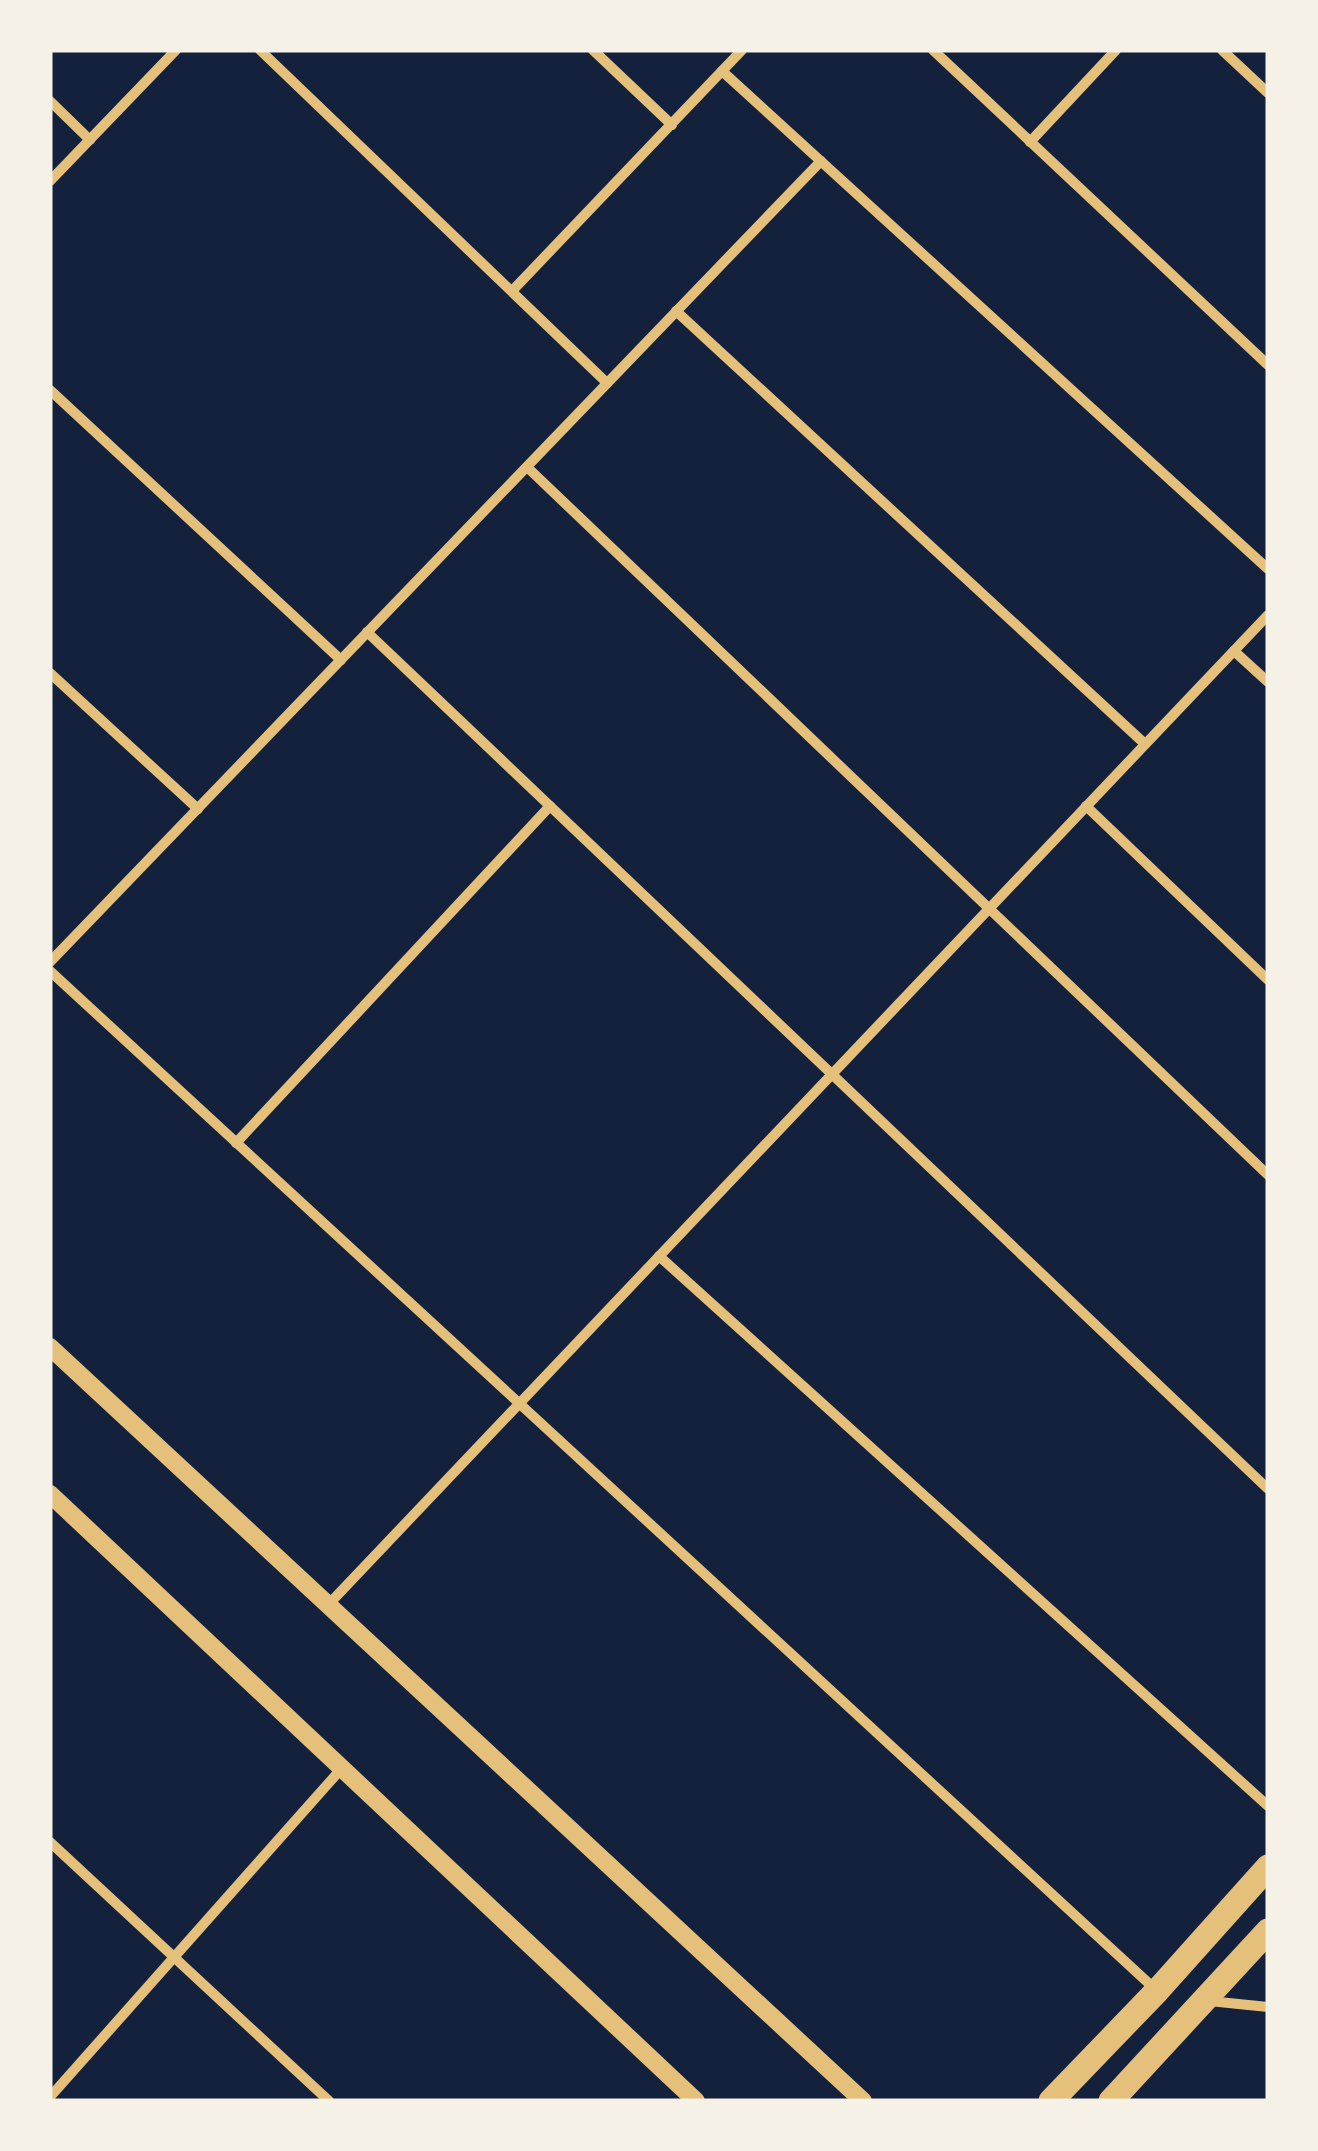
<svg xmlns="http://www.w3.org/2000/svg" width="1318" height="2151" font-family="'Times New Roman',serif">
	<style>
		.lines { fill: none; stroke-linecap: round; stroke-linejoin: round }
		.minor { stroke: #e5c07b; stroke-width: 10 }
		.tertiary { stroke: #e5c07b; stroke-width: 18 }
		.primary { stroke: #e5c07b; stroke-width: 25 }
	</style>
	<rect width="100%" height="100%" fill="#14213d"/>
	<g class="lines">
		<g class="minor">
			<polyline points="260,50 607,383"/>
			<polyline points="593,50 672,125"/>
			<polyline points="933,50 1268,365"/>
			<polyline points="1222,50 1268,93"/>
			<polyline points="722,71 1268,569"/>
			<polyline points="50,101 90,140"/>
			<polyline points="1030,142 1116,50"/>
			<polyline points="50,181 176,50"/>
			<polyline points="512,291 742,50"/>
			<polyline points="676,311 1145,744"/>
			<polyline points="50,390 341,660"/>
			<polyline points="527,467 1268,1175"/>
			<polyline points="367,632 1268,1489"/>
			<polyline points="1234,651 1268,682"/>
			<polyline points="50,673 198,809"/>
			<polyline points="1086,806 1268,980"/>
			<polyline points="50,962 821,161"/>
			<polyline points="50,971 1156,1990"/>
			<polyline points="236,1143 550,806"/>
			<polyline points="659,1256 1268,1806"/>
			<polyline points="328,1605 1268,615"/>
			<polyline points="50,1842 329,2101"/>
			<polyline points="1209,2001 1268,2007"/>
			<polyline points="50,2097 342,1768"/>
		</g>
		<g class="tertiary">
			<polyline points="50,1347 863,2101"/>
			<polyline points="50,1494 696,2101"/>
		</g>
		<g class="primary">
			<polyline points="1051,2101 1157,1991 1268,1867"/>
			<polyline points="1111,2101 1268,1931"/>
		</g>
	</g>
	<rect width="1318" height="2151" fill="none" stroke="#f6f1e7" stroke-width="105"/>
</svg>
